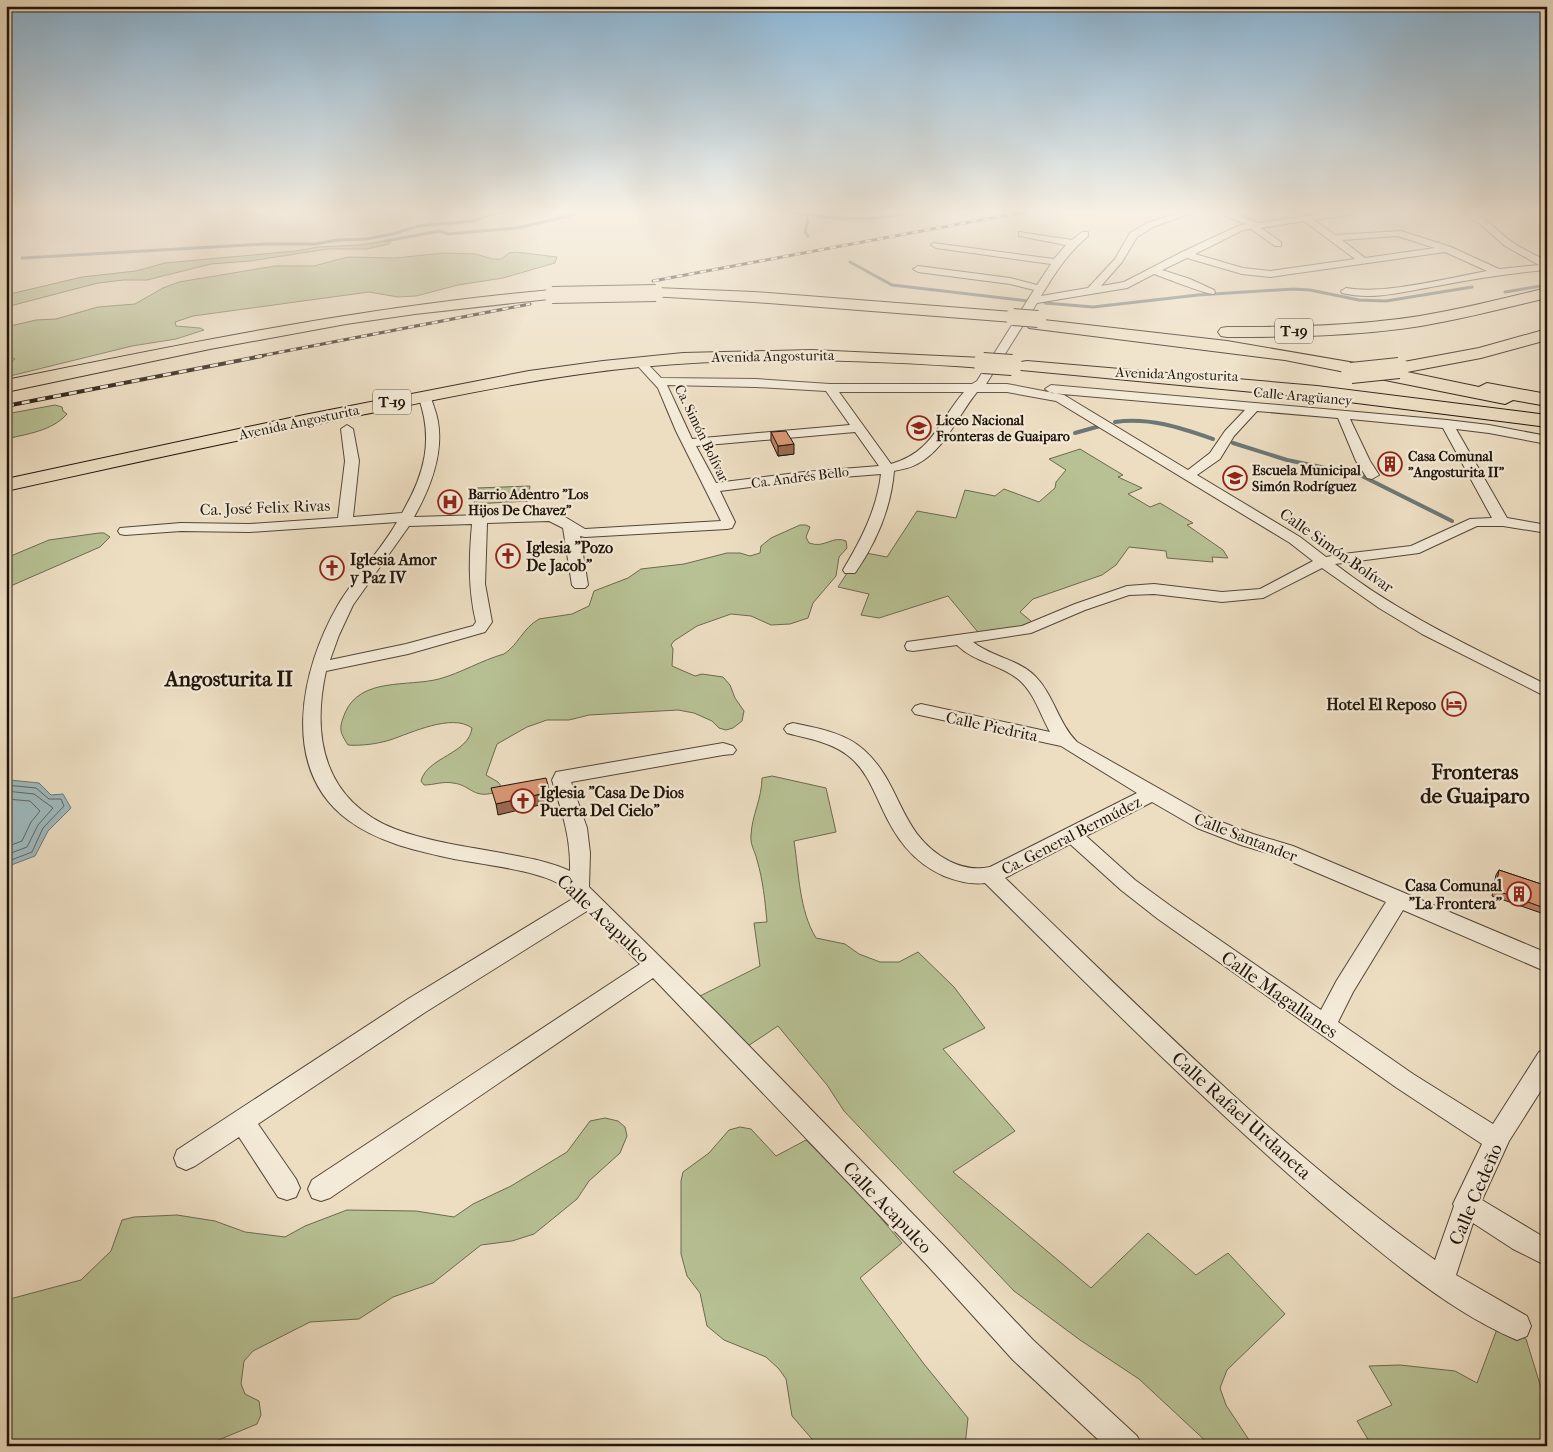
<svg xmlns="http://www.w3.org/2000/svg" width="1553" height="1452" font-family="'IM FELL French Canon',serif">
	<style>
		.green { fill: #b7c194; stroke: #6c6a50 }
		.water { fill: #9eb9be; stroke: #6c7776 }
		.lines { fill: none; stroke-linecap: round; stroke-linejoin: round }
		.shore { stroke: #5f6664; stroke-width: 1 }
		.stream-far1 { stroke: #6c7776; stroke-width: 3 }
		.stream { stroke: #6c7776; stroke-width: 4 }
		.street-casing { stroke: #534639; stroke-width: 2 }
		.highway-casing { stroke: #20140b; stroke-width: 2 }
		.street { fill: #f3ead7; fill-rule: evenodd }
		.highway { fill: #eddec2; fill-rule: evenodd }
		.rail-far1-casing { stroke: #20140b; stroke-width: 3 }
		.rail-casing { stroke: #20140b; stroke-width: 4 }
		.rail-far1 { stroke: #f3ead7; stroke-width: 2; stroke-dasharray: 6; stroke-linecap: butt }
		.rail { stroke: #f3ead7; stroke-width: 2.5; stroke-dasharray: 8; stroke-linecap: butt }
		.highway-bridge-far1-casing { stroke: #20140b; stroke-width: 18; stroke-linecap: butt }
		.highway-bridge-casing { stroke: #20140b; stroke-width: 22; stroke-linecap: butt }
		.highway-bridge-far1 { stroke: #eddec2; stroke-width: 16 }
		.highway-bridge { stroke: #eddec2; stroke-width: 20 }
		.wall { fill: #bb8264; stroke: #20140b }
		.shaded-wall { fill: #986a51; stroke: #20140b }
		.building { fill: #d99774; stroke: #20140b }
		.labels { text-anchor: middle; stroke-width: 4.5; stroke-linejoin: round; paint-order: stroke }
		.far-street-label { font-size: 14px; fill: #20140b; stroke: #f3ead7 }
		.far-poi-label { font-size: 14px; font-weight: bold; fill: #20140b; stroke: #f3ead7; text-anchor: start }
		.shield { fill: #f3ead7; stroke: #5f5448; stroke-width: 1 }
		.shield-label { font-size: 15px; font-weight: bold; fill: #20140b }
		.street-label { font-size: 16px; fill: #20140b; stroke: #f3ead7 }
		.poi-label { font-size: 16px; font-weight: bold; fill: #20140b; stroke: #f3ead7; text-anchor: start }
		.near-street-label { font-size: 19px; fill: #20140b; stroke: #f3ead7 }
		.district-label { font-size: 21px; font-weight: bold; fill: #20140b; stroke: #f3ead7 }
	</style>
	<rect width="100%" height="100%" fill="#eddec2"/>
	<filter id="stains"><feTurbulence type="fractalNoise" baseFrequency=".004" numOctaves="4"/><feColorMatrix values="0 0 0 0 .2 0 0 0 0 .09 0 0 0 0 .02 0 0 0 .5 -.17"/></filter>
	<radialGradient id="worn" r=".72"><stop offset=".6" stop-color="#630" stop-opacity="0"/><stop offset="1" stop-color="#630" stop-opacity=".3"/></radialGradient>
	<g class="green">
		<polygon points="385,241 391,241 389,244 367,249 328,249 250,261 211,264 147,280 124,280 98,283 6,307 6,295 82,277 136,271 165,263 296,251 318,247 360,245"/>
		<polygon points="516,252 557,257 555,263 503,278 458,285 416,296 398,297 369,292 193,316 175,322 176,326 200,328 204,330 176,339 132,346 6,377 6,365 15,359 6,355 6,327 36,320 56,319 98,307 135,304 163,288 179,282 275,266 314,266 348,257 395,258 444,253 475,254 493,259 501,259 509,253"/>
		<path d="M 55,405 L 62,407 L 63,411 L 67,414 C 52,431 27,434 6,439 L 6,414 Z"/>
		<polygon points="1080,449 1123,475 1118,477 1142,488 1128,494 1150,507 1160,503 1193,523 1187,525 1223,550 1228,558 1212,557 1213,562 1167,558 1166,551 1129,547 1116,565 1102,575 1033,599 1020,612 1037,626 982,637 948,596 879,618 861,615 869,594 838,587 861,552 887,557 917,511 956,518 965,490 995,496 1004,489 1039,502 1055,488 1056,482 1066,470 1049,459"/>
		<polygon points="530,486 528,501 474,504 477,488"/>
		<path d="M 800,525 L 806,525 L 810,527 L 806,537 L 809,543 C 825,549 832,535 846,541 L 847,548 L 839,557 L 836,576 L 813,603 L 808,618 L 790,624 L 771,625 L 751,616 L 731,614 L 697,626 L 674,641 L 671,645 L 673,649 L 672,666 L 695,676 L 702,674 L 723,677 L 730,685 L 735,698 L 744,711 L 742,721 L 733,728 L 726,730 L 719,728 L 712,721 L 694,713 L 678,710 L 589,715 L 569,720 L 547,720 L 527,727 L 497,744 L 486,775 L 498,782 L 501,786 L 499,791 C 473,801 472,785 453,783 C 443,781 434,785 424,785 L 421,781 C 427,757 469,754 472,728 C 452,713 411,733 390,740 C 377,744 361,746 348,745 C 339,731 339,728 345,713 C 360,677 408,687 439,679 C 461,673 482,660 504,654 C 519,644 522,629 539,619 L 572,614 L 589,606 L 594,591 L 628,578 L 641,569 L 684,564 L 727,553 L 740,553 L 750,556 L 760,553 L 761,546 L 771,538 Z"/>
		<polygon points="99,533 104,533 110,537 100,547 6,588 6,558 49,540"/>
		<path d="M 772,776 L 826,788 L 836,832 L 794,841 C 799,873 799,910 816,938 L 845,944 L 859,954 L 880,962 L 899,962 L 918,952 L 954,987 L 985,1028 L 943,1049 L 1015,1131 L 953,1172 L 1091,1288 L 1148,1233 L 1196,1275 L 1228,1253 L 1285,1314 L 1227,1370 L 1220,1388 L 1226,1405 L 1253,1446 L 1211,1446 L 1139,1379 L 1080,1340 L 1014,1291 L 844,1111 L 827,1085 L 778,1026 L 739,1052 L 690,1001 L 760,966 L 754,923 L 767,922 C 765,901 763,880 757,860 C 755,851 750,845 751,835 C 752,815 762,798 762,778 Z"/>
		<polygon points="605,1118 618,1121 625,1127 627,1136 620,1153 589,1181 577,1199 534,1234 512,1241 481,1245 433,1283 393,1297 359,1319 310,1322 253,1351 244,1361 241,1384 245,1394 259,1401 261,1415 257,1424 204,1446 6,1446 6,1300 81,1280 111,1251 122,1220 134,1217 177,1215 215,1221 245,1232 285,1237 305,1226 347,1210 416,1211 454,1217 473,1204 511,1186 567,1152 590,1121"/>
		<polygon points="740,1127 751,1129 776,1156 806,1140 868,1203 902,1243 860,1278 924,1364 968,1418 965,1446 818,1446 792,1416 786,1379 779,1369 766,1357 724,1340 707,1326 700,1293 687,1276 681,1254 681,1181 683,1172 709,1153 729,1130"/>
		<polygon points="1500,1321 1526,1339 1547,1407 1547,1446 1372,1446 1357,1421 1392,1405 1369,1366 1400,1365 1455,1371 1477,1383"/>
	</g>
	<polygon class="water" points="10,780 39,783 51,795 63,794 71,808 48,831 35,856 6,867 6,781"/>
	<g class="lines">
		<g class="shore">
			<polyline points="6,785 36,788 49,799 61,799 64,806 43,828 32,852 6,862"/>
			<polyline points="6,791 34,794 53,808 38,825 27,847 6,855"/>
			<polyline points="6,799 30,801 40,811 31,822 22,841 6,847"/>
		</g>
		<g class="stream-far1">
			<polyline points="735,211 753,211"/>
			<path d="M 788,211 C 827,220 877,222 916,211"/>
			<polyline points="806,215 808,221 805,232 808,236"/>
			<polyline points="385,241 440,231 448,234 517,228 569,216 576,211"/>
			<polyline points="22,258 265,244 315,244 338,240 366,239 393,234 418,226 473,221 501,211"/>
			<polyline points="850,262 892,285 1028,301"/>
			<polyline points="1505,292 1547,285"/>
			<polyline points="1045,303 1093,307 1198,295 1293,289 1310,290 1359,300 1386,301 1472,287"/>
		</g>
		<g class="stream">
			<path d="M 1115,422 C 1150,417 1181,428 1213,439"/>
			<polyline points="1075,433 1100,426"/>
			<polyline points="1233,443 1287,460 1360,475 1452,521"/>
		</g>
		<g class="street-casing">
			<path id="street" d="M 1184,211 L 1196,211 L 1153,227 L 1137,237 L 1122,262 L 1101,286 L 1124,282 L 1182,252 L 1238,226 L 1246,224 L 1218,213 L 1217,211 L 1228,211 L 1258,223 L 1340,211 L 1359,211 L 1355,214 L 1314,220 L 1335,235 L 1401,231 L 1451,247 L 1499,269 L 1539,265 L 1505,246 L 1480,224 L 1459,211 C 1481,208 1495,231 1512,242 C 1523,249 1535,255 1547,261 L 1547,270 C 1510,273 1474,279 1437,286 C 1406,291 1374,301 1342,293 L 1341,291 L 1346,288 C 1384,295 1448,278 1487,271 L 1445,252 L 1270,277 L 1242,274 L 1187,258 L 1162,270 L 1190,279 L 1214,290 L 1215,292 L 1214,294 C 1208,295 1165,278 1154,274 L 1127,288 L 1037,303 L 986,384 L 1007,384 L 1064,395 L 1188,470 L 1210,453 L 1225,431 L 1245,410 L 1051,393 L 1045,389 L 1051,385 L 1447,420 L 1489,425 L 1547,436 L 1547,444 L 1489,433 L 1456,429 L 1507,518 L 1547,525 L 1547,533 L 1503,526 L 1477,526 L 1419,553 L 1335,564 C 1399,614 1474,648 1547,685 L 1547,697 L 1422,634 L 1379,608 L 1322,568 L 1263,598 L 1222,602 L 1154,594 L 1129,595 L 1085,610 L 1031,633 L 973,642 C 992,657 1018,659 1035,676 C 1054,695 1058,723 1077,742 L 1211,818 L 1253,834 L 1293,846 L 1547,953 L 1547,972 L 1403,910 L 1353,992 L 1338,1022 L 1413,1074 L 1493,1124 L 1539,1052 L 1547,1049 L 1547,1081 L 1509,1141 L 1482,1200 L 1547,1239 L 1547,1266 L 1513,1249 L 1473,1223 L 1456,1275 L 1527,1316 L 1531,1326 L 1527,1336 L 1517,1340 C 1450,1312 1386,1257 1331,1211 C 1210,1108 1098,995 985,883 C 971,885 957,881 944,876 C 912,862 895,837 881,806 C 873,789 866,771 851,758 C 833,742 809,739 787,733 L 784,729 L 787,725 L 793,723 C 817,728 846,733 864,750 C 903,785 898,834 949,861 C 963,868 975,870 990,867 L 1137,793 L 1061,746 L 915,714 L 912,710 L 915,706 L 921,704 L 1050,732 C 1040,714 1034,692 1018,679 C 999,664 974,662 957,645 L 913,651 L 907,650 L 905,646 L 907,642 L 1022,626 L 1075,604 L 1127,586 L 1154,584 L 1222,592 L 1260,589 L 1313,561 L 1290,543 L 1056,401 L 1007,392 L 977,392 C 958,415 945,450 917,464 C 911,468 902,469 894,471 C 891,508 876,543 855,573 L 845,573 L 843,570 C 861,540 877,509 881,474 L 804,480 L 720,491 L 735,522 L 732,528 L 727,529 L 585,537 L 580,536 L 588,585 L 585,588 L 575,588 L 572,585 L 563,528 L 549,521 L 487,523 L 485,584 L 492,622 L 485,632 L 408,654 L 326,671 C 311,739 325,801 395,829 C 427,841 462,846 496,852 C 521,857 546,860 570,871 C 571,837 562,812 552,780 L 556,772 L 723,743 L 733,746 L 736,750 L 733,754 L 723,755 L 571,782 L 587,828 L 590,853 L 589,887 L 716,1012 L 945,1247 L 1033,1340 L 1137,1436 L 1142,1446 L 1105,1446 L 1013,1360 L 927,1265 L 653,978 L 330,1198 L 321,1201 L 312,1198 L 308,1189 L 312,1180 L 640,964 L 587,911 L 424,1013 L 258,1124 L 296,1179 L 300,1188 L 296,1197 L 287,1200 L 278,1197 L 239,1137 L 195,1166 L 186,1170 L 177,1166 L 174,1158 L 177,1150 L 408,999 L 574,898 C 570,894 566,888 561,885 C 541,871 481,864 454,859 C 418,851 379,843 348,820 C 279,769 301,669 338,605 C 355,576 380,552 397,522 L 249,532 L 181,531 L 125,535 L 120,534 L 118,531 L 120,528 L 181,523 L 249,524 L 338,518 L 345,461 L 341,429 L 347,425 L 353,429 L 359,461 L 353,517 L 402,513 C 425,474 434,439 418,396 L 424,392 C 431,394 432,401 434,407 C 448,444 432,485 414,517 L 549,513 L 565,517 L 585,529 L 721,521 L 676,431 L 658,388 L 636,364 L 634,362 L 636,360 L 644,360 L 661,378 L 756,379 L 830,384 L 972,384 L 977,381 L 1034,290 L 1010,284 L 918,272 L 913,269 L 918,266 L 1010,278 L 1037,285 L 1051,264 L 936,248 L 931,245 L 933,243 L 1054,259 L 1066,245 L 1019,236 L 1019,232 L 1072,240 L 1082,232 L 1088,232 L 1088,236 C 1067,254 1055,273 1041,296 L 1088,288 L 1115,259 L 1130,233 L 1147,223 ZM 1304,221 L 1355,259 L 1270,271 L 1243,268 L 1195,254 L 1243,230 L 1251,229 L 1275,246 L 1281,246 L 1281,242 L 1261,228 ZM 1397,236 L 1435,248 L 1365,258 L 1342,240 ZM 667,385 L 756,387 L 826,391 L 850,425 L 692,439 ZM 839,392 L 964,392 C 938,422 933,452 891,464 ZM 1257,411 L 1338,418 L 1356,461 L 1367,478 L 1372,479 L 1379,475 L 1370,461 L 1350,419 L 1443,428 L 1492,518 L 1470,519 L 1411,546 L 1343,554 L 1326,557 L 1300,537 L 1197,475 L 1220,459 L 1234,436 ZM 855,432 L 879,466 L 804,472 L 716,483 L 696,446 ZM 472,524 C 469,557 468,589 476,622 L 473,626 L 406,644 L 330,660 L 339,635 L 353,605 L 409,526 ZM 1152,802 L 1197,828 L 1241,845 L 1280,857 L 1386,902 L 1337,980 L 1321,1010 L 1172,907 L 1135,880 L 1086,836 ZM 1070,844 L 1121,890 L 1158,919 L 1397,1088 L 1482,1144 L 1453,1204 L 1454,1206 L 1435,1260 C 1279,1149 1143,1010 1005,878 Z"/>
		</g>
		<g class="highway-casing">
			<g id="highway">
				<polygon points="656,288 754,292 1013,312 1019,313 1021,317 1019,321 1013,322 754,302 650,296 648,293 650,290"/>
				<path d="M 1547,288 L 1547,298 C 1505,308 1463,319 1421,326 C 1357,336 1292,337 1227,337 L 1221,336 L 1218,332 L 1221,328 L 1227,327 C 1292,327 1356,326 1420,316 C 1463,309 1505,298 1547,288 Z"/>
				<path d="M 552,290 L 558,292 L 560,295 L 558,298 L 415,314 L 346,324 L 210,349 L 6,392 L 6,380 C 187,343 367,306 552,290 Z"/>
				<polygon points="1035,319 1227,341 1390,369 1393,364 1479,348 1547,329 1547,340 1481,358 1407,372 1479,387 1487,383 1547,394 1547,406 1513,400 1505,404 1285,360 1029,328 1026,324 1029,320"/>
				<path d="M 812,350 L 983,358 L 989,359 L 992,363 L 989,367 L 983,368 C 869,360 754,356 640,367 C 546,376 453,396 361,415 C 243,439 124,465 6,491 L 6,479 L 304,415 L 529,371 L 603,361 L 683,353 Z"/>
				<polygon points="1027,361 1317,386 1547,415 1547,427 1317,398 1021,370 1018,366 1021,362"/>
			</g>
		</g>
		<use href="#street" class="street"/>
		<use href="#highway" class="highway"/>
		<g class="rail-far1-casing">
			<g id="rail-far1">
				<polyline points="653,281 1029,211"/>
				<polyline points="255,357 530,304"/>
			</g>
		</g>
		<g class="rail-casing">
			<polyline id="rail" points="6,406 262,356"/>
		</g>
		<use href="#rail-far1" class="rail-far1"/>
		<use href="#rail" class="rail"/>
		<g class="highway-bridge-far1-casing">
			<g id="highway-bridge-far1">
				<polyline points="552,295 656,293"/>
				<polyline points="1013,317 1038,319"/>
			</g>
		</g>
		<g class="highway-bridge-casing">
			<g id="highway-bridge">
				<polyline points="983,363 1012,365"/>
				<polyline points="1351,373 1399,368"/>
			</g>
		</g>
		<use href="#highway-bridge-far1" class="highway-bridge-far1"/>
		<use href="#highway-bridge" class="highway-bridge"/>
	</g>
	<g class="wall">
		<polygon points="771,432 794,454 778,456 771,441"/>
		<polygon points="1499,870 1547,886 1547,915 1492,896 1496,875"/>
	</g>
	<g class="shaded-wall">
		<polygon points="794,444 794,454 778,456 778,446"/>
		<polygon points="550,792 552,802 498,815 496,804"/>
	</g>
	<g class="building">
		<polygon points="786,431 794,444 778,446 771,432"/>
		<polygon points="546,778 550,792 496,804 491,788"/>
		<polygon points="1499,870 1547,886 1547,909 1495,890"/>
	</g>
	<linearGradient id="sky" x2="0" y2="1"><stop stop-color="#8ab6d7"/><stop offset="0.51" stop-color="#f7f0e4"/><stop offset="1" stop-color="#f7f0e4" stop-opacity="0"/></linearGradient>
	<rect width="1553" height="414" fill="url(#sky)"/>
	<defs>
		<g id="school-ring" transform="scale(1.25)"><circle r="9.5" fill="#f3ead7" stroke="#8f2418" stroke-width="1.5"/><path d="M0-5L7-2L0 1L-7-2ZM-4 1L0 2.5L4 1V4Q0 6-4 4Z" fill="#8f2418"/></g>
		<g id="building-ring" transform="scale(1.25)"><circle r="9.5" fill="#f3ead7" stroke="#8f2418" stroke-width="1.5"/><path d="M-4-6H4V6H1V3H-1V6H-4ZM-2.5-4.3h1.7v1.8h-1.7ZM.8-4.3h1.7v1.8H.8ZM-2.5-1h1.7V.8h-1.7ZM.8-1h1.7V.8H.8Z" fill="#8f2418"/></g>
		<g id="hospital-ring" transform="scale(1.25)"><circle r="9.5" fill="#f3ead7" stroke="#8f2418" stroke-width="1.5"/><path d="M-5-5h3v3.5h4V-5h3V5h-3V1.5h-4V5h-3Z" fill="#8f2418"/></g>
		<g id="church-ring" transform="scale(1.25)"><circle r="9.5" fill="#f3ead7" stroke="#8f2418" stroke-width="1.5"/><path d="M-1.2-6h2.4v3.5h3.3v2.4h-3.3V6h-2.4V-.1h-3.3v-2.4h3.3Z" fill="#8f2418"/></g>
		<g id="hotel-ring" transform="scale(1.25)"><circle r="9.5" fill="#f3ead7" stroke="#8f2418" stroke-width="1.5"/><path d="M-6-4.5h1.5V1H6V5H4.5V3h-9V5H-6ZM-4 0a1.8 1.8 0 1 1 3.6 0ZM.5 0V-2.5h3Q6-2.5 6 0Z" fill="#8f2418"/></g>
	</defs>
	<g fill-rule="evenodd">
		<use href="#school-ring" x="919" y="428"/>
		<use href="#building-ring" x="1390" y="464"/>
		<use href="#school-ring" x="1235" y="478"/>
		<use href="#hospital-ring" x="450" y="502"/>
		<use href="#church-ring" x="508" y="556"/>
		<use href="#church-ring" x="332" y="568"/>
		<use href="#hotel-ring" x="1454" y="704"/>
		<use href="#church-ring" x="523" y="801"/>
		<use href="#building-ring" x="1519" y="894"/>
	</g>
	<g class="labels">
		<g class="far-street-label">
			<text transform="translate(773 356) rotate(-1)" y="5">Avenida Angosturita</text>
			<text transform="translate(1177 374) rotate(2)" y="5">Avenida Angosturita</text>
			<text transform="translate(1303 396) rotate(5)" y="5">Calle Aragüaney</text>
			<text transform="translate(299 422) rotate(-12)" y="5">Avenida Angosturita</text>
			<text transform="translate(702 433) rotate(64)" y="5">Ca. Simón Bolívar</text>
			<text transform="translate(800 477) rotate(-7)" y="5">Ca. Andrés Bello</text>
		</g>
		<g class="far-poi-label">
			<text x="936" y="425">Liceo Nacional<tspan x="936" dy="16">Fronteras de Guaiparo</tspan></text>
			<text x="1408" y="461">Casa Comunal<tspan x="1408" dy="16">"Angosturita II"</tspan></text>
			<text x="1252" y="475">Escuela Municipal<tspan x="1252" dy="16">Simón Rodríguez</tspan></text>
			<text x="468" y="499">Barrio Adentro "Los<tspan x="468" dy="16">Hijos De Chavez"</tspan></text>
		</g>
		<g class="shield">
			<rect x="1275" y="318.5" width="38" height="25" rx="4"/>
			<rect x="373" y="389.5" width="38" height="25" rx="4"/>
		</g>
		<g class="shield-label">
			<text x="1294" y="336">T-19</text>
			<text x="392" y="407">T-19</text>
		</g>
		<g class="street-label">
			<text transform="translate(265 507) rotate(-2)" y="6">Ca. José Felix Rivas</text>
			<text transform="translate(1337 550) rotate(35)" y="6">Calle Simón Bolívar</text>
			<text transform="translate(992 726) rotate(12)" y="6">Calle Piedrita</text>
			<text transform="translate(1071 835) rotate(-27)" y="6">Ca. General Bermúdez</text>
			<text transform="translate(1246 837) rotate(21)" y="6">Calle Santander</text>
		</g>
		<g class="poi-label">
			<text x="526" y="553">Iglesia "Pozo<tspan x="526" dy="18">De Jacob"</tspan></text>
			<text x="350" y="565">Iglesia Amor<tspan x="350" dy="18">y Paz IV</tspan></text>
			<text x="1436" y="710" text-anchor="end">Hotel El Reposo</text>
			<text x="540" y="798">Iglesia "Casa De Dios<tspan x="540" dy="18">Puerta Del Cielo"</tspan></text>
			<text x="1502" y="891" text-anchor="end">Casa Comunal<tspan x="1502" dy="18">"La Frontera"</tspan></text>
		</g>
		<g class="near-street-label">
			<text transform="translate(604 918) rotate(43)" y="7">Calle Acapulco</text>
			<text transform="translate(1280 994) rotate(35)" y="7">Calle Magallanes</text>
			<text transform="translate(1242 1115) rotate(42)" y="7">Calle Rafael Urdaneta</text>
			<text transform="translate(1475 1194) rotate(-67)" y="7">Calle Cedeño</text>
			<text transform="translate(888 1207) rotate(46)" y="7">Calle Acapulco</text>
		</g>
		<g class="district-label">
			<text x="229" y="686">Angosturita II</text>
			<text x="1475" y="779">Fronteras<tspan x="1475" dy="24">de Guaiparo</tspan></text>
		</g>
	</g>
	<rect width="1553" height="1452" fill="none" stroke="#eddec2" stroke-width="25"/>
	<rect x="8" y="8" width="1538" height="1437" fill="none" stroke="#20140b" stroke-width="2.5"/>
	<rect x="12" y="12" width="1528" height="1427" fill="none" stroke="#20140b"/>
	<rect width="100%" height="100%" filter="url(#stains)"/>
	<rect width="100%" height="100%" fill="url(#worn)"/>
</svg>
